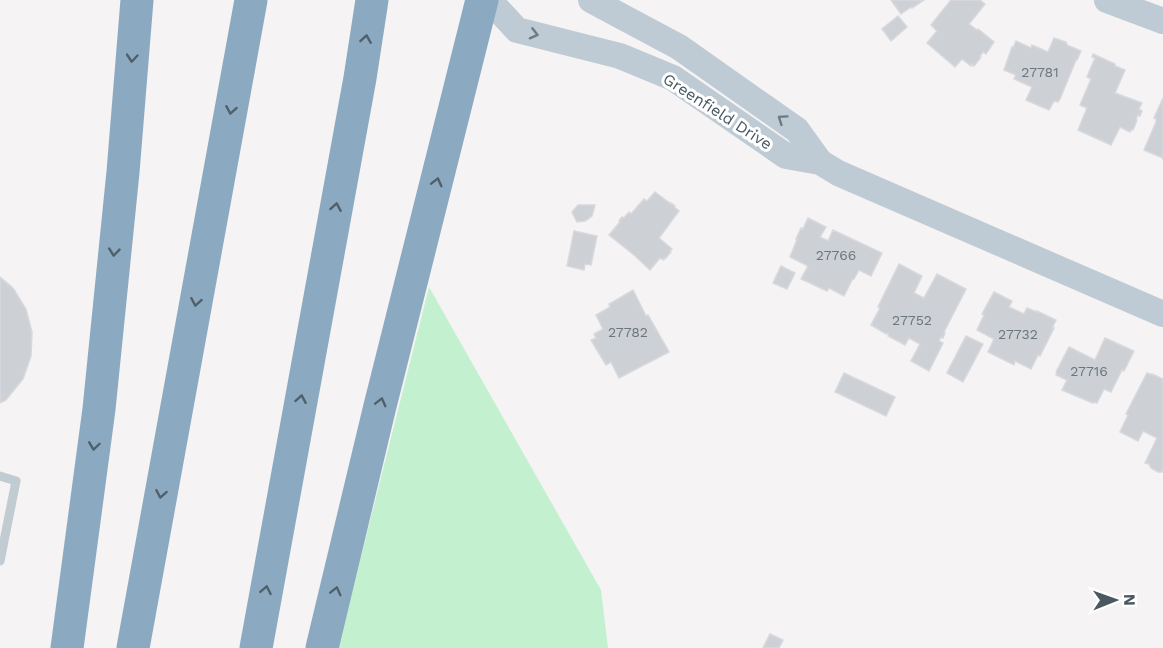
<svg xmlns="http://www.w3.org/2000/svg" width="1163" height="648" font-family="'Work Sans',sans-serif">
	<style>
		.green { fill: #c3f1d0 }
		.building { fill: #cdd0d5; stroke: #d7d9de; stroke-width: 1.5 }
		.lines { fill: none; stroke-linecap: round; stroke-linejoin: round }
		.lane { stroke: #c1cbd2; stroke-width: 9 }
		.secondary { stroke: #bfcbd4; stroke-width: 26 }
		.highway { stroke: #8baac1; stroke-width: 33 }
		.oneway { stroke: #6d7a84 }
		.oneway2 { stroke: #50606b }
		.labels { text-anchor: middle; stroke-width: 6; stroke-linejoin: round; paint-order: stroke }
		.number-label { font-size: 14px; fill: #6b767e }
		.street-label { font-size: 16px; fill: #4a5861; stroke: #fff }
	</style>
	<rect width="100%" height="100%" fill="#f5f3f3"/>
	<polygon class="green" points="429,287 601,590 608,648 338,648"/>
	<g class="building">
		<polygon points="891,0 924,0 912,8 911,7 901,14"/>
		<polygon points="951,0 980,0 985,4 969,24 977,30 978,29 994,42 986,54 983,52 980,56 981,57 974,66 972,64 971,66 962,59 955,67 927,43 937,31 931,25"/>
		<polygon points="898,16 907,27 891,41 882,29"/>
		<polygon points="1054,38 1066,42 1067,45 1081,51 1077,60 1076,60 1060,99 1058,102 1054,101 1049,110 1026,100 1032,87 1014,79 1016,75 1004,70 1012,47 1013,48 1016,41 1031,48 1032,45 1048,52"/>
		<polygon points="1093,54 1115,64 1115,66 1125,70 1115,93 1142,103 1139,109 1142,111 1140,116 1138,115 1136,119 1137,120 1133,130 1131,130 1130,132 1120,127 1111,145 1078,130 1087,108 1080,105 1091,79 1087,77 1095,58 1092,57"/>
		<polygon points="1163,98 1163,160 1163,158 1144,150 1156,122 1156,119 1154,118"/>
		<polygon points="655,192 671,204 671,203 675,206 674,207 679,211 659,238 672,249 670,251 671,252 665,259 664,258 663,260 660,258 650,270 634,255 609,235 620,222 619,221 622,217 624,218 629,212 631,214 644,199 647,201"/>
		<polygon points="578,205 595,205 592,216 585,221 577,222 572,212"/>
		<polygon points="808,218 826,227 820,237 828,241 833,230 882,253 871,276 859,270 854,279 852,280 844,296 829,288 827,291 801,279 808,266 790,257 796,242 797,239 796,239 801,228 803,229"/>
		<polygon points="574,231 597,236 591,265 585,264 584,270 567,266"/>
		<polygon points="899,264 922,276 914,293 924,298 937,274 966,289 944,332 945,333 943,338 941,337 939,341 943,343 929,371 911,361 920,344 909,338 905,345 888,336 889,334 886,333 886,334 871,325 880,308 878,307"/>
		<polygon points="781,266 795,273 787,289 773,283"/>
		<polygon points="0,277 13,288 26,309 32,332 31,356 23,379 6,400 0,403"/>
		<polygon points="633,290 646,316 648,315 669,352 619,378 611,362 606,365 591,340 596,338 594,334 603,329 596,315 610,307 609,304"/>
		<polygon points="994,292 1012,301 1009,307 1024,314 1027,308 1037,312 1037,311 1056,320 1052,328 1054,328 1040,356 1038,355 1031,369 1015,361 1014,365 988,352 994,339 977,330 984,315 982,314"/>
		<polygon points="966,336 983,344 963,382 947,373"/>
		<polygon points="1105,338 1134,351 1124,371 1122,370 1111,392 1104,389 1097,403 1094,402 1093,403 1062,390 1067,380 1056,375 1057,373 1056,372 1069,347 1095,360"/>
		<polygon points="844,373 895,397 886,416 835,392"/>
		<polygon points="1147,373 1152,375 1152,374 1163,379 1163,472 1158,472 1151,468 1149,464 1145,463 1157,438 1143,431 1138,441 1120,432 1128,415 1126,414"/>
		<polygon points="770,634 783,640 779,648 763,648"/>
	</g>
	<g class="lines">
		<polyline class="lane" points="0,476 16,481 0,561"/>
		<g class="secondary">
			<polyline points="489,0 517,30 620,56 673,78 786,156 820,162 838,173 1163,314"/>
			<polyline points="591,0 679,47 797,130 820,162"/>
			<polyline points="1107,0 1163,21"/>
		</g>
		<g class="highway">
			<polyline points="67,648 99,409 123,172 137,0"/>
			<polyline points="133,648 251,0"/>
			<polyline points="256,648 360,78 372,0"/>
			<polyline points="322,648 380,406 482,0"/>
		</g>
	</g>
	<defs><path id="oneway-chevron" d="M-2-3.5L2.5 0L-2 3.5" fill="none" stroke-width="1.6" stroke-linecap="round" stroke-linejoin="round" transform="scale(1.5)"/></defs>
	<g class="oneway">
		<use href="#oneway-chevron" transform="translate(534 34) rotate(14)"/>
		<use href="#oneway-chevron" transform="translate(782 119) rotate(-145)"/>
	</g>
	<g class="oneway2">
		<use href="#oneway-chevron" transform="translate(366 39) rotate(-81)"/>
		<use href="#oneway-chevron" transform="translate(132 58) rotate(95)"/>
		<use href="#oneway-chevron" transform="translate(231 110) rotate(100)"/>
		<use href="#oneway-chevron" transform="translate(437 182) rotate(-76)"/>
		<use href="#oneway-chevron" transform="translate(336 207) rotate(-80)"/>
		<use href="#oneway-chevron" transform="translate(114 252) rotate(96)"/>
		<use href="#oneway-chevron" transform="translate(196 302) rotate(100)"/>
		<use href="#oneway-chevron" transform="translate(301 399) rotate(-80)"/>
		<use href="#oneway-chevron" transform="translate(381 402) rotate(-76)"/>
		<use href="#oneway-chevron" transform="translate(94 446) rotate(98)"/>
		<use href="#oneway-chevron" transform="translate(161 494) rotate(100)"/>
		<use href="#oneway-chevron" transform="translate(266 590) rotate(-79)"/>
		<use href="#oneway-chevron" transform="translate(336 591) rotate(-76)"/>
	</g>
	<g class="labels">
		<g class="number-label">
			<text x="1040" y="77">27781</text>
			<text x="836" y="260">27766</text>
			<text x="912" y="325">27752</text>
			<text x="628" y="337">27782</text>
			<text x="1018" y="339">27732</text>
			<text x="1089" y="376">27716</text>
		</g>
		<g class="street-label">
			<text transform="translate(718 111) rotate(33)" y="6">Greenfield Drive</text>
		</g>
	</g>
	<g transform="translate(1115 600) rotate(89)" stroke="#ffffff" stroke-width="4.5" paint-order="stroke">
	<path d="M0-4.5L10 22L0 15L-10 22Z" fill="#4a5861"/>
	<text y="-9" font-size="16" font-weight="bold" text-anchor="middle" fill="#4a5861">N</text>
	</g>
</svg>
